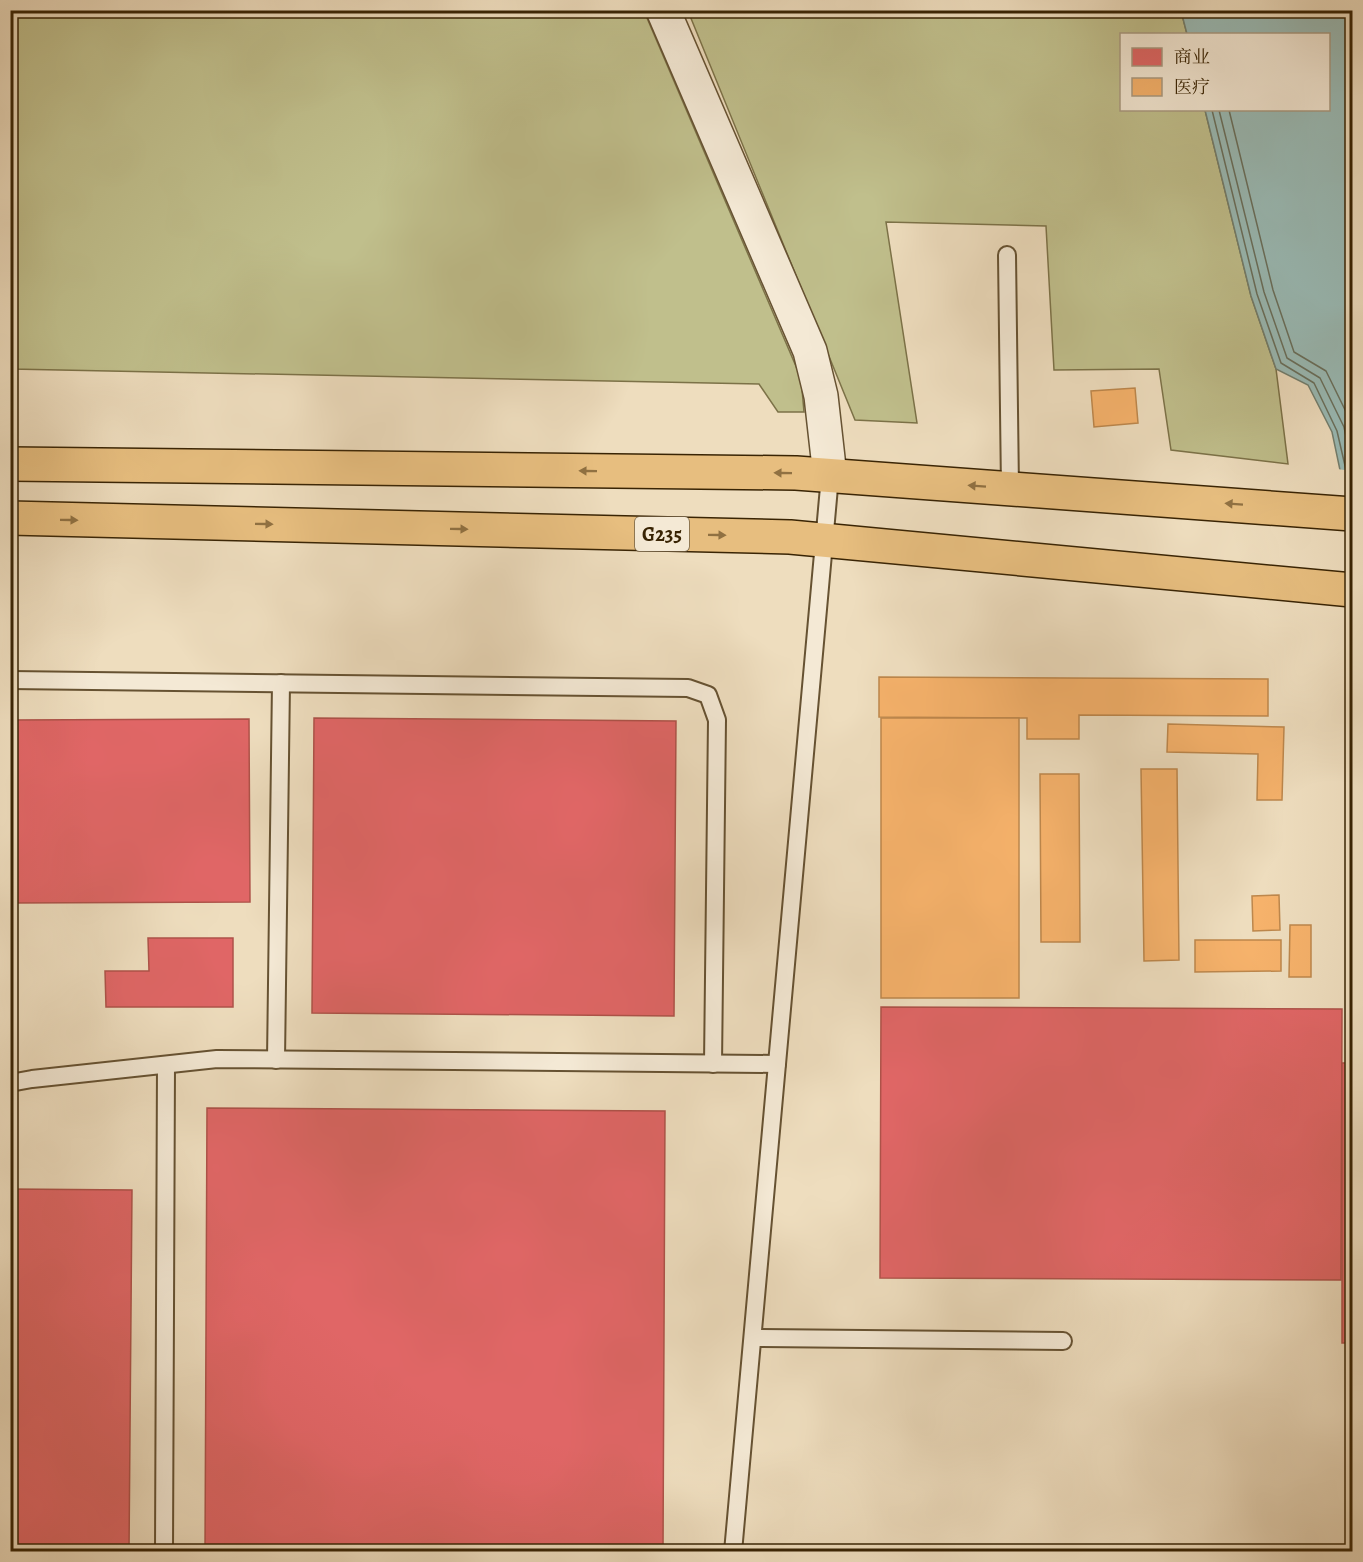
<svg xmlns="http://www.w3.org/2000/svg" width="1363" height="1562" font-family="Alegreya,'Noto Serif SC',serif">
	<style>
		.green { fill: #c0bf8c; stroke: #7c7248; stroke-width: 1.5 }
		.water { fill: #9abbb6; stroke: #737f6f; stroke-width: 1.5 }
		.pier { fill: #eeddbe }
		.shops { fill: #e06666; stroke: #ae5249; stroke-width: 1.5 }
		.health { fill: #f6b26b; stroke: #bd874c; stroke-width: 1.5 }
		.lines { fill: none; stroke-linecap: round; stroke-linejoin: round }
		.shore { stroke: #6a705d; stroke-width: 1.5 }
		.service-casing { stroke: #665232; stroke-width: 20 }
		.minor-casing { stroke: #665232; stroke-width: 36 }
		.trunk-casing { stroke: #392404; stroke-width: 36 }
		.service { stroke: #f4e9d5; stroke-width: 16 }
		.minor { stroke: #f4e9d5; stroke-width: 33 }
		.trunk { stroke: #e7be7f; stroke-width: 33 }
		.oneway { fill: #907142 }
		.labels { text-anchor: middle; stroke-width: 6; stroke-linejoin: round; paint-order: stroke }
		.shield { fill: #f4e9d5; stroke: #715f43; stroke-width: 1.5 }
		.shield-label { font-size: 20px; font-weight: bold; fill: #392404 }
	</style>
	<rect width="100%" height="100%" fill="#eeddbe"/>
	<filter id="stains"><feTurbulence type="fractalNoise" baseFrequency=".00333" numOctaves="4"/><feColorMatrix values="0 0 0 0 .2 0 0 0 0 .09 0 0 0 0 .02 0 0 0 .5 -.17"/></filter>
	<radialGradient id="worn" r=".72"><stop offset=".6" stop-color="#630" stop-opacity="0"/><stop offset="1" stop-color="#630" stop-opacity=".3"/></radialGradient>
	<g class="green">
		<polygon points="11,11 644,11 801,378 804,412 778,412 759,384 11,369"/>
		<polygon points="688,11 1181,11 1187,34 1122,34 1122,110 1205,110 1251,296 1276,369 1288,464 1171,450 1159,369 1054,370 1046,226 886,222 917,423 855,420"/>
	</g>
	<polygon class="water" points="1181,11 1352,11 1352,527 1332,432 1308,385 1276,369 1251,296 1205,110 1328,110 1328,34 1187,34"/>
	<polygon class="pier" points="1337,469 1352,471 1352,530 1350,528"/>
	<g class="shops">
		<polygon points="314,718 676,721 674,1016 312,1013"/>
		<polygon points="249,719 250,902 10,903 10,720"/>
		<polygon points="148,938 233,938 233,1007 106,1007 105,971 149,971"/>
		<polygon points="881,1007 1342,1009 1341,1280 880,1278"/>
		<rect x="1342" y="1063" width="10" height="280"/>
		<polygon points="207,1108 665,1111 663,1552 205,1552"/>
		<polygon points="10,1189 132,1190 129,1552 10,1552"/>
	</g>
	<g class="health">
		<polygon points="1135,388 1138,423 1094,427 1091,391"/>
		<polygon points="879,677 1268,679 1268,716 1079,715 1079,739 1027,739 1027,718 879,717"/>
		<rect x="881" y="718" width="138" height="280"/>
		<polygon points="1168,724 1284,727 1282,800 1257,800 1258,754 1167,752"/>
		<polygon points="1141,769 1177,769 1179,960 1144,961"/>
		<polygon points="1040,774 1079,774 1080,942 1041,942"/>
		<polygon points="1279,895 1280,930 1253,931 1252,896"/>
		<polygon points="1290,925 1311,925 1311,977 1289,977"/>
		<polygon points="1195,940 1281,940 1281,971 1195,972"/>
	</g>
	<g class="lines">
		<g class="shore">
			<polyline points="1212,110 1257,294 1281,363 1314,383 1337,431 1352,496"/>
			<polyline points="1219,110 1264,292 1287,358 1320,378 1344,427 1352,465"/>
			<polyline points="1229,110 1273,290 1294,352 1326,371 1352,424"/>
		</g>
		<g class="service-casing">
			<g id="service">
				<polyline points="1007,255 1010,488"/>
				<polyline points="10,680 688,688 708,695 717,720 713,1064"/>
				<polyline points="276,1060 281,683"/>
				<polyline points="10,1083 32,1079 217,1059 777,1064"/>
				<polyline points="753,1338 1063,1341"/>
				<polyline points="164,1552 166,1065"/>
				<polyline points="733,1552 830,476"/>
			</g>
		</g>
		<g class="minor-casing">
			<polyline id="minor" points="663,10 810,351 821,396 830,476"/>
		</g>
		<g class="trunk-casing">
			<g id="trunk">
				<polyline points="10,464 796,473 1352,514"/>
				<polyline points="10,518 790,537 1352,590"/>
			</g>
		</g>
		<use href="#service" class="service"/>
		<use href="#minor" class="minor"/>
		<use href="#trunk" class="trunk"/>
	</g>
	<defs><path id="oneway-solid" d="M-6-.8H1V-3.2L6.5 0L1 3.2V.8H-6Z" transform="scale(1.5)"/></defs>
	<g class="oneway">
		<use href="#oneway-solid" transform="translate(588 471) rotate(-179)"/>
		<use href="#oneway-solid" transform="translate(783 473) rotate(-179)"/>
		<use href="#oneway-solid" transform="translate(977 486) rotate(-176)"/>
		<use href="#oneway-solid" transform="translate(1234 504) rotate(-176)"/>
		<use href="#oneway-solid" transform="translate(69 520) rotate(1)"/>
		<use href="#oneway-solid" transform="translate(264 524) rotate(1)"/>
		<use href="#oneway-solid" transform="translate(459 529) rotate(1)"/>
		<use href="#oneway-solid" transform="translate(717 535) rotate(1)"/>
	</g>
	<g class="labels">
		<rect class="shield" x="635" y="517" width="54" height="34" rx="4.5"/>
		<g class="shield-label">
			<text x="662" y="541">G235</text>
		</g>
	</g>
	<rect width="1363" height="1562" fill="none" stroke="#eeddbe" stroke-width="36"/>
	<rect x="12" y="12" width="1339" height="1538" fill="none" stroke="#392404" stroke-width="3"/>
	<rect x="18" y="18" width="1327" height="1526" fill="none" stroke="#392404" stroke-width="1.5"/>
	<rect x="1120" y="33" width="210" height="78" fill="#f4e9d5" stroke="#a99a81" stroke-width="1.5"/>
	<rect x="1132" y="48" width="30" height="18" fill="#e06666" stroke="#a99a81" stroke-width="1.5"/>
	<text x="1174" y="63" font-size="18" fill="#392404">商业</text>
	<rect x="1132" y="78" width="30" height="18" fill="#f6b26b" stroke="#a99a81" stroke-width="1.5"/>
	<text x="1174" y="93" font-size="18" fill="#392404">医疗</text>
	<rect width="100%" height="100%" filter="url(#stains)"/>
	<rect width="100%" height="100%" fill="url(#worn)"/>
</svg>
